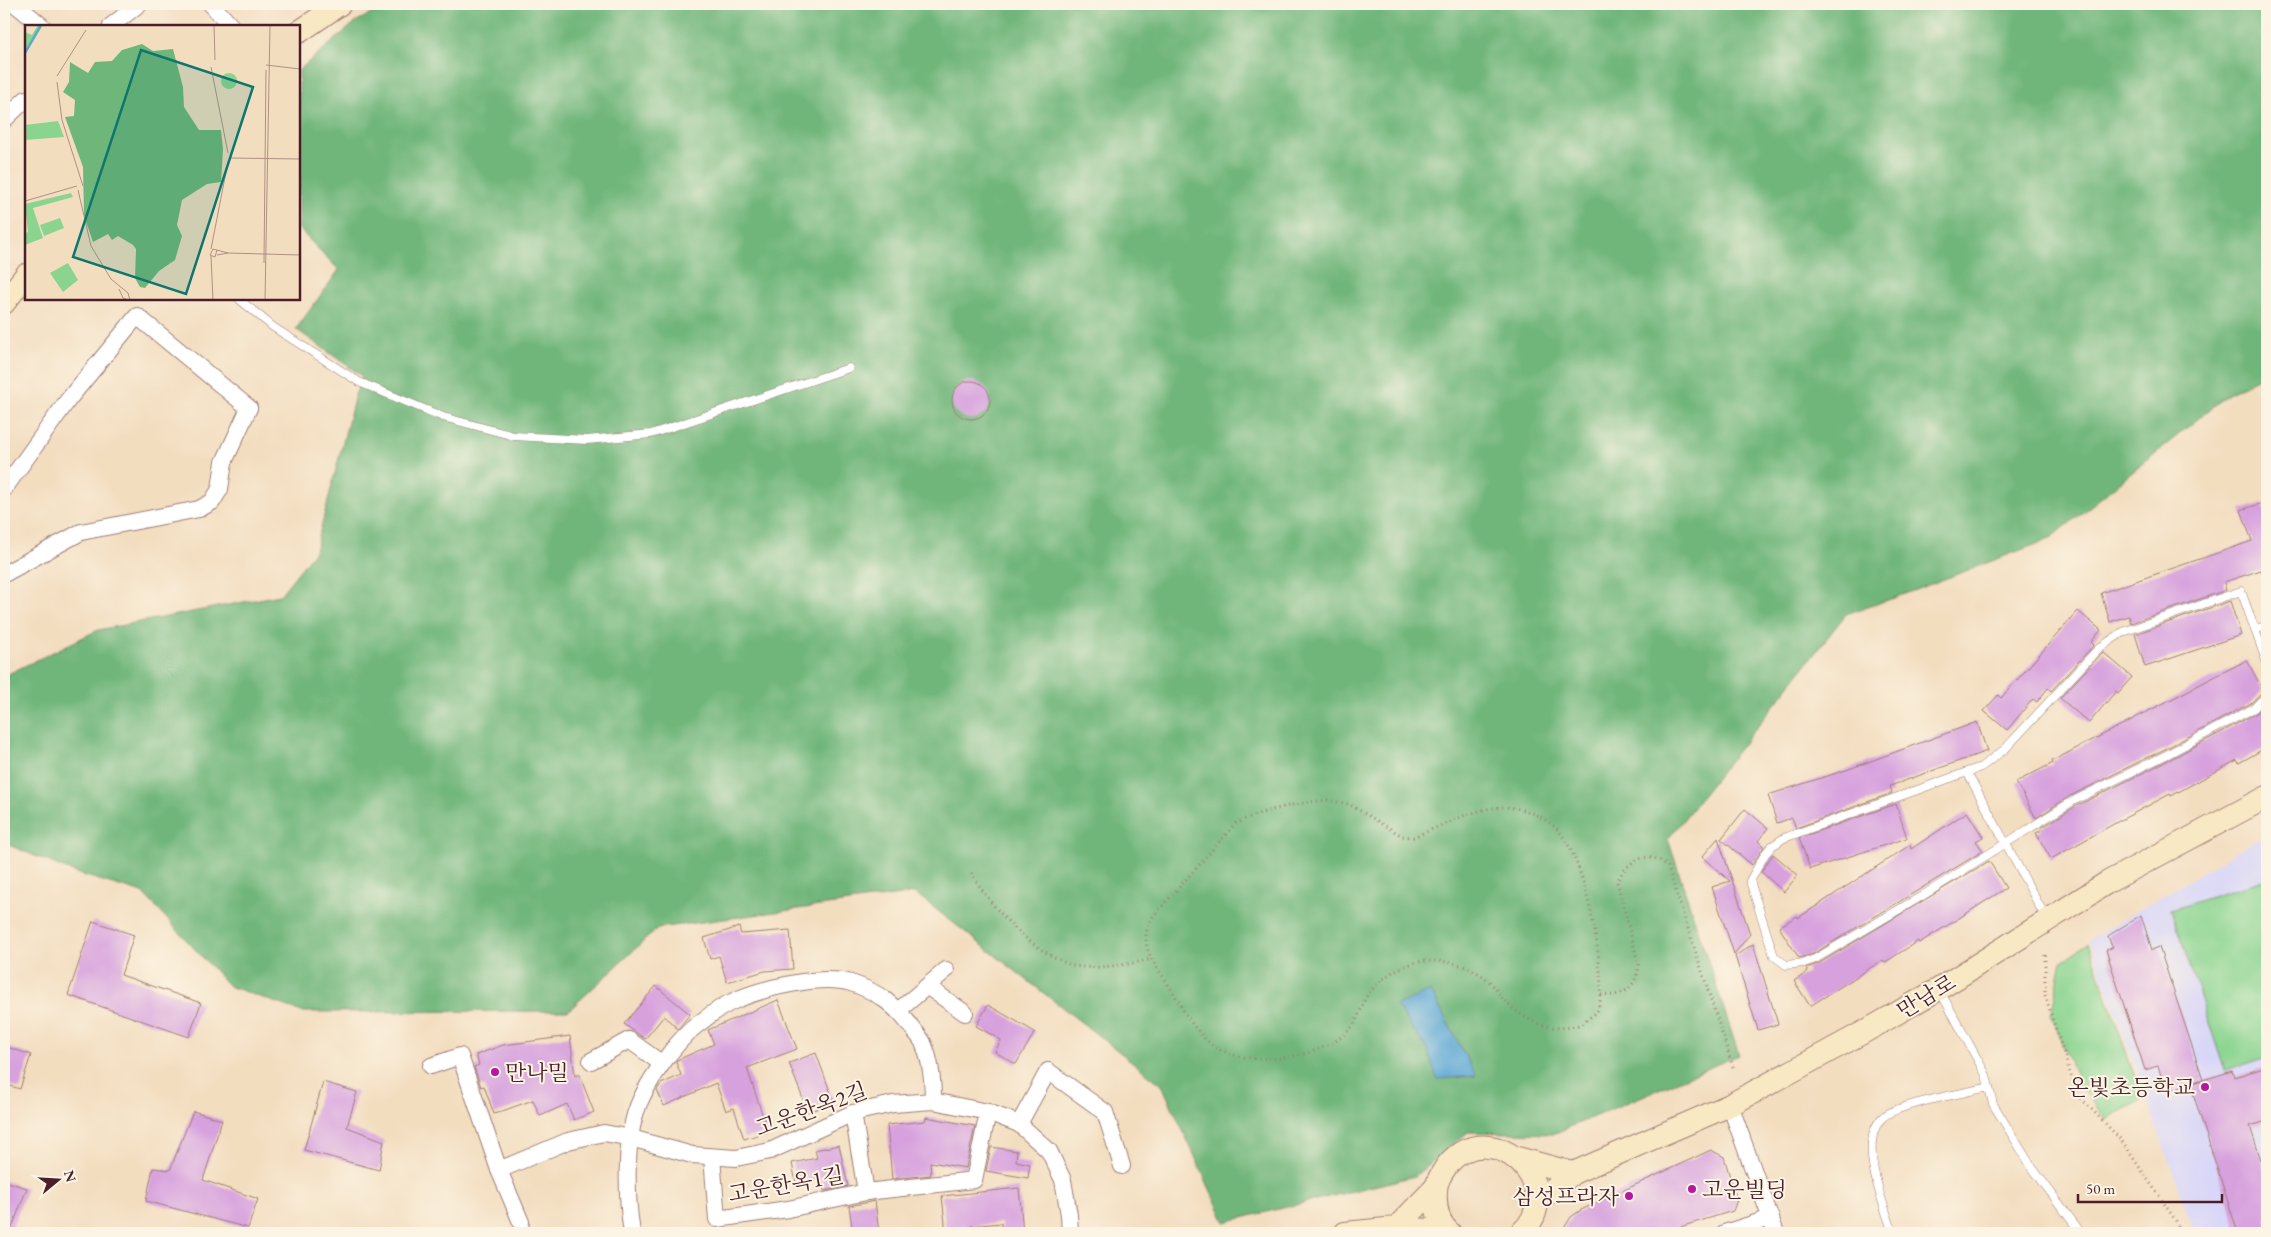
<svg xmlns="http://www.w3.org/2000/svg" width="2271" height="1237" font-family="'EB Garamond','Noto Serif KR',serif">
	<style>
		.built { fill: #d9d7f8 }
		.green { fill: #8ad490; stroke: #6a7a5e }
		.forest { fill: #6fb67a; stroke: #5c6a52 }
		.water { fill: #5ca8d5; stroke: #536480 }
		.building { fill: #d7a1de }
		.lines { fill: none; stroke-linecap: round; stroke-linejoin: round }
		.lane-casing { stroke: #9e7e75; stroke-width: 9 }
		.street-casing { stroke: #9e7e75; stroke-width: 18 }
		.secondary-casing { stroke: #9e7e75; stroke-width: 24 }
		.path { stroke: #9e7e75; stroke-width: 3; stroke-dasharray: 1 4; stroke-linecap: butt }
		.lane { stroke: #fff; stroke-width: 8 }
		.street { stroke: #fff; stroke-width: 16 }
		.secondary { stroke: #f8e8c3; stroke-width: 22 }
		.poi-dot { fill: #b5179e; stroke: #fcf5e5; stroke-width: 2 }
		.labels { text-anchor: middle; stroke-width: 4; stroke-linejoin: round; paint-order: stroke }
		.street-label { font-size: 22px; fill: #4a1f2b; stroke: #fcf5e5 }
		.poi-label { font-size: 22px; fill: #4a1f2b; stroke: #fcf5e5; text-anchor: start }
		.inset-river { fill: none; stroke: #5ca8d5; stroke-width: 2.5 }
		.inset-road { fill: none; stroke: #af9184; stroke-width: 1 }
		.view { fill: #0f766e; fill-opacity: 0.15; stroke: #0f766e; stroke-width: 2.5 }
		.inset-edge { fill: none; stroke: #4a1f2b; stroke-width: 2.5 }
	</style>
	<rect width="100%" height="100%" fill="#fcf5e5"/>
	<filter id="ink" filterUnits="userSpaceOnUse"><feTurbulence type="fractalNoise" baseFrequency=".02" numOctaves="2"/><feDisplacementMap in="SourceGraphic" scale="10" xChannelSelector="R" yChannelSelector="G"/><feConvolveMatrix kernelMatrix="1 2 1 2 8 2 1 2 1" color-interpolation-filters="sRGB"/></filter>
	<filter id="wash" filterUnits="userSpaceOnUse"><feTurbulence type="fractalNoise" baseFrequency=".0096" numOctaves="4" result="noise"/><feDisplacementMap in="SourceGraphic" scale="20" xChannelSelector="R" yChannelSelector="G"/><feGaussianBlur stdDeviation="1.12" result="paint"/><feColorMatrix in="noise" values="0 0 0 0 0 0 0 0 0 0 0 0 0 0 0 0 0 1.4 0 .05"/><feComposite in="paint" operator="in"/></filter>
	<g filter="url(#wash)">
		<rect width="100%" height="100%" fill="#f3ddbf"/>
		<polygon class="built" points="2267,837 2267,1233 2195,1233 2089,940 2254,841"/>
		<g class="green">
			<polygon points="2267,879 2267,1057 2225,1071 2171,910"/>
			<polygon points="2088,943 2143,1100 2106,1119 2081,1088 2051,1015 2062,961"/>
		</g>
		<polygon class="forest" points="390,4 2267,4 2267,374 2231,392 2050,539 1894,598 1846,614 1668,839 1739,1055 1553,1134 1468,1132 1415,1176 1225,1222 1162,1085 915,893 658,928 568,1011 302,1012 229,986 143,893 76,873 4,843 4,676 98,630 280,595 315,551 355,395 362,376 296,329 339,270 299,229 299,70 357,21"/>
		<polygon class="water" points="1431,991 1476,1076 1437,1079 1428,1051 1396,1005"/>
		<g id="blocks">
			<g class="building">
				<circle cx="971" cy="400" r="19"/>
				<polygon points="2263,503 2267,515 2267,579 2264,580 2261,570 2224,582 2226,590 2131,623 2129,616 2110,622 2101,593 2252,541 2241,510"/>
				<polygon points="2230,601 2241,635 2145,667 2135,634"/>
				<polygon points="2078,611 2101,630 2091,642 2094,645 2051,691 2048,688 2037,702 2033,699 2007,730 1984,711 1998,695 2001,698"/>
				<polygon points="2103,652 2132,677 2118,693 2116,691 2089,723 2060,698"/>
				<polygon points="2247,660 2263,691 2251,703 2165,749 2070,796 2036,818 2016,782 2053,763 2052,761"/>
				<polygon points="2267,703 2267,747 2239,763 2237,760 2171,796 2170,794 2119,821 2051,859 2036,833 2042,830 2041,828 2076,806 2171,759 2257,713"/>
				<polygon points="1977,722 1987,751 1890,786 1892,793 1796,828 1792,818 1777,823 1768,795 1849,769"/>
				<polygon points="1896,804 1907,838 1810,869 1799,838"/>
				<polygon points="1745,809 1768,828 1758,841 1764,847 1752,865 1721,839"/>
				<polygon points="1967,812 1983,837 1976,841 1983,851 1813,954 1799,958 1779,927 1797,916 1798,918 1910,845 1911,849"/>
				<polygon points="1718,838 1750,934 1734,954 1712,887 1730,881 1702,857"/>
				<polygon points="1773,854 1798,875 1784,892 1761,872"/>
				<polygon points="1989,861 2006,888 1953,922 1919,943 1918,941 1884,963 1883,960 1810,1006 1794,981 1808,972 1806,968 1818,964"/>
				<polygon points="2141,915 2152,950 2159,947 2203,1079 2166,1091 2158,1066 2145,1070 2106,950 2112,947 2108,936"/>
				<polygon points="93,921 134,935 121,975 201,1003 189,1037 68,995"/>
				<polygon points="739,927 741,934 790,930 793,969 765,971 727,982 719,956 710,959 704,938"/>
				<polygon points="1753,944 1778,1024 1758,1030 1735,956"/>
				<polygon points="656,986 690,1014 678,1029 664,1016 645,1039 624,1024"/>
				<polygon points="778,1000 797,1049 747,1068 768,1132 744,1139 734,1108 726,1111 716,1083 664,1106 657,1090 661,1084 681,1075 676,1062 677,1060 714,1044 708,1030"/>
				<polygon points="988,1005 1035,1032 1016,1064 995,1052 1001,1040 976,1026"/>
				<polygon points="570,1036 575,1076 579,1074 594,1112 574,1120 567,1104 540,1116 533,1100 494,1114 484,1086 481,1087 474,1067 479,1065 476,1055 503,1045"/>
				<polygon points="4,1046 31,1055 20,1089 4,1084"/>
				<polygon points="816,1053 834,1102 808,1112 789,1063"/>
				<polygon points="2267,1067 2267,1121 2250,1126 2267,1179 2267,1233 2238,1233 2190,1084 2232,1071 2234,1077"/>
				<polygon points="323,1082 357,1092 347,1127 384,1141 379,1170 304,1150"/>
				<polygon points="193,1111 222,1120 203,1180 258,1199 248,1228 146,1201 153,1168 170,1170"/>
				<polygon points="926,1117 975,1126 966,1168 930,1162 931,1175 892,1179 887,1125 925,1121"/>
				<polygon points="839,1145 848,1186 824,1191 821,1178 796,1183 792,1163 817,1158 815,1150"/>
				<polygon points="991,1147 1017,1151 1016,1161 1030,1164 1028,1178 986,1171"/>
				<polygon points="1711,1150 1724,1157 1737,1200 1733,1211 1660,1233 1561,1233 1571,1217 1581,1210"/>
				<polygon points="4,1181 27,1188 10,1233 4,1233"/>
				<polygon points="1019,1188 1023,1232 1002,1233 1001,1223 971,1226 972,1233 946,1233 942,1196"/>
				<polygon points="875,1201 879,1233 853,1233 849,1206"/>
			</g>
		</g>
	</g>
	<g filter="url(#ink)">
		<use href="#blocks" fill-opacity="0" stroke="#9e7e75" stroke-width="1"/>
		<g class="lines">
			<g class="lane-casing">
				<g id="lane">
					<polyline points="239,299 273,327 359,382 443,417 514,436 587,440 651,434 849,368"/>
					<polyline points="2255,630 2267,625"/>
					<polyline points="2267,663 2241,591 2123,632 2098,649 2005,749 1981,767 1784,838 1772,846 1765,854 1750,881 1774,956 1786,965 1804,963 1815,959 1922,896 2073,801 2168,754 2254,708 2267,695"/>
					<polyline points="1967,772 2046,918"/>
					<polyline points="1940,991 1986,1075 1993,1104 2031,1166 2081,1233"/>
					<path d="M 1893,1233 C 1884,1205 1857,1143 1882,1118 C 1895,1104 1966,1093 1989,1087"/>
				</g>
			</g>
			<g class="street-casing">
				<g id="street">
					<polyline points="15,4 42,26"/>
					<polyline points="211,4 231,26"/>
					<polyline points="111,26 139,4"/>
					<polyline points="4,120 26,99"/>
					<polyline points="4,489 68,400 137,316 249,408 224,462 220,489 212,502 199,509 81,532 4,574"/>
					<polyline points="928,987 965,1013"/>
					<polyline points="899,1010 946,970"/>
					<polyline points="591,1061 629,1040 661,1063"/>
					<polyline points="431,1066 460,1056 499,1170 568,1141 604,1133 631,1138 692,1155 736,1158 770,1151 853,1113 893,1104 933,1101 988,1112 1019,1124 1049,1151 1063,1180 1069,1215 1070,1233"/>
					<polyline points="1730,1105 1776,1233"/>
					<polyline points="853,1113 866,1192"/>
					<polyline points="1019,1124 1048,1071 1105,1112 1122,1166"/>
					<polyline points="712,1157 717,1219 788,1209 866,1192 974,1180 988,1112"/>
					<polyline points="499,1170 521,1222"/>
					<path d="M 632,1233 C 626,1195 624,1134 641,1099 C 652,1075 680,1036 701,1022 C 711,1014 724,1005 736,1000 C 764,988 821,974 851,983 C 879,992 896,1006 913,1029 C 917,1034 922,1039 924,1045 C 931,1062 933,1083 933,1101"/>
					<polyline points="1724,1233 1771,1218"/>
				</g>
			</g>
			<g class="secondary-casing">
				<g id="secondary">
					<polyline points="299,32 340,4"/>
					<polyline points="4,303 26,275"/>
					<polyline points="1518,1158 1573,1173"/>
					<polyline points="1536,1203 1573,1173 1730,1105 1864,1032 1939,989 2108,882 2267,797"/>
					<polyline points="1396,1228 1436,1187"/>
					<polyline points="1345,1233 1396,1228 1447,1231"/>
					<path d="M 1450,1233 C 1438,1223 1435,1207 1436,1191 C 1436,1181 1442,1172 1448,1164 C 1494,1112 1570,1189 1521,1233"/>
				</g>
			</g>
			<g class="path">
				<path d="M 1327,800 L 1349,804 L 1402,836 L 1413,837 C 1441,827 1472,808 1503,807 C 1521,807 1545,816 1558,830 C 1586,862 1601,951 1601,993 C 1601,999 1599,1006 1597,1012 C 1591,1016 1585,1022 1578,1025 C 1551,1034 1523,1020 1504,1000 C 1498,993 1492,983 1484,977 C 1469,965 1446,960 1427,961 C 1403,962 1377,979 1365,999 C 1361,1008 1358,1019 1352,1027 C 1326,1059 1250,1069 1215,1047 C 1194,1033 1181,1005 1168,984 C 1153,962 1138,945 1151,919 L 1236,823 C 1264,810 1296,803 1327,800 Z"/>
				<path d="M 971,873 C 995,912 1028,948 1071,965 C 1089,971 1133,964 1151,959"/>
				<polyline points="2045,955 2045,995 2077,1094 2121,1140 2176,1221 2181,1233"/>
				<path d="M 1601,995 C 1624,997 1636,988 1639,965 L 1617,882 C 1626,861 1650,847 1668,867 L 1734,1070"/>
			</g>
			<use href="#lane" class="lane"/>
			<use href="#street" class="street"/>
			<use href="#secondary" class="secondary"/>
		</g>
	</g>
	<g class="poi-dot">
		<circle cx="495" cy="1072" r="5"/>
		<circle cx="2205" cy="1087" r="5"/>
		<circle cx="1692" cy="1189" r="5"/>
		<circle cx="1629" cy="1196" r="5"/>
	</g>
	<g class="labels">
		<g class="street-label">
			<text transform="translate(1926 996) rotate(-31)" y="8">만남로</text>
			<text transform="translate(811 1109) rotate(-20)" y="8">고운한옥2길</text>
			<text transform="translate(786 1184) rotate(-10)" y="8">고운한옥1길</text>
		</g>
		<g class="poi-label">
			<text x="505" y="1080">만나밀</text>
			<text x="2195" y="1095" text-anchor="end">온빛초등학교</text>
			<text x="1702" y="1197">고운빌딩</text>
			<text x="1619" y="1204" text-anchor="end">삼성프라자</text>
		</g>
	</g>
	<g transform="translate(25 25)">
		<rect width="275" height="275" fill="#f3ddbf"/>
		<path d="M 13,0 L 18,0 L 0,30 L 0,7 L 7,10 ZM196 56a8 8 0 1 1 16 0a8 8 0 1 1-16 0ZM 33,96 L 39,112 L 0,115 L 0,100 ZM 46,168 L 48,172 L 8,183 L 18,213 L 0,220 L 0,208 L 3,207 L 0,179 ZM 35,193 L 39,203 L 19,211 L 15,200 ZM 43,238 L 53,255 L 38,267 L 25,248 Z" fill="#8ad490"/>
		<path d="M 117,19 L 128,26 L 148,24 L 158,62 L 159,82 L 174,105 L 196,105 L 198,124 L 196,157 L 182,159 L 157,175 L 152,200 L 157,211 L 150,235 L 134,246 L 120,263 L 115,262 L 110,253 L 111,224 L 108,220 L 93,211 L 87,215 L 83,209 L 68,217 L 59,191 L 58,142 L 40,92 L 49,91 L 50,75 L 38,67 L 44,57 L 45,37 L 63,48 L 70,37 L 87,36 L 97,25 Z" fill="#6fb67a"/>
		<path class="inset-river" d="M 0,28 L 16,0"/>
		<path class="inset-road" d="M 189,0 L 190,35M 241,40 L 275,44M 186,42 L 203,128M 32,51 L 61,5M 32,57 L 37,95 L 58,161M 206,133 L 275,134M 53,165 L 66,221 L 86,254 L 103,268 L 105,275M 0,176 L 52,161M 186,224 L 203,137M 192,225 L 190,232 L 185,230 L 188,224 L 203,228 L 192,230M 203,228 L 275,230M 186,231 L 188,275M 239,238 L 241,45M 94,264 L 98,273 L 103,275M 240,275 L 245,0"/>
		<path class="view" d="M 116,25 L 228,62 L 161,269 L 48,232 Z"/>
		<rect width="275" height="275" class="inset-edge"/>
	</g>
	<rect width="2271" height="1237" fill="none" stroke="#fcf5e5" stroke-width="20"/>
	<g transform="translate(58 1180) rotate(72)" stroke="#fcf5e5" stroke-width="4" paint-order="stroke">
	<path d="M0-4L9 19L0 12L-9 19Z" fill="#4a1f2b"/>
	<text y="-8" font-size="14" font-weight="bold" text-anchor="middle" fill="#4a1f2b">N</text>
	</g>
	<path d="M2078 1194v8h144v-8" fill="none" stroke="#4a1f2b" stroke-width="2.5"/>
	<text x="2086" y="1194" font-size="15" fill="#4a1f2b" stroke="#fcf5e5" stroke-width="4" paint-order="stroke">50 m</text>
</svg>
